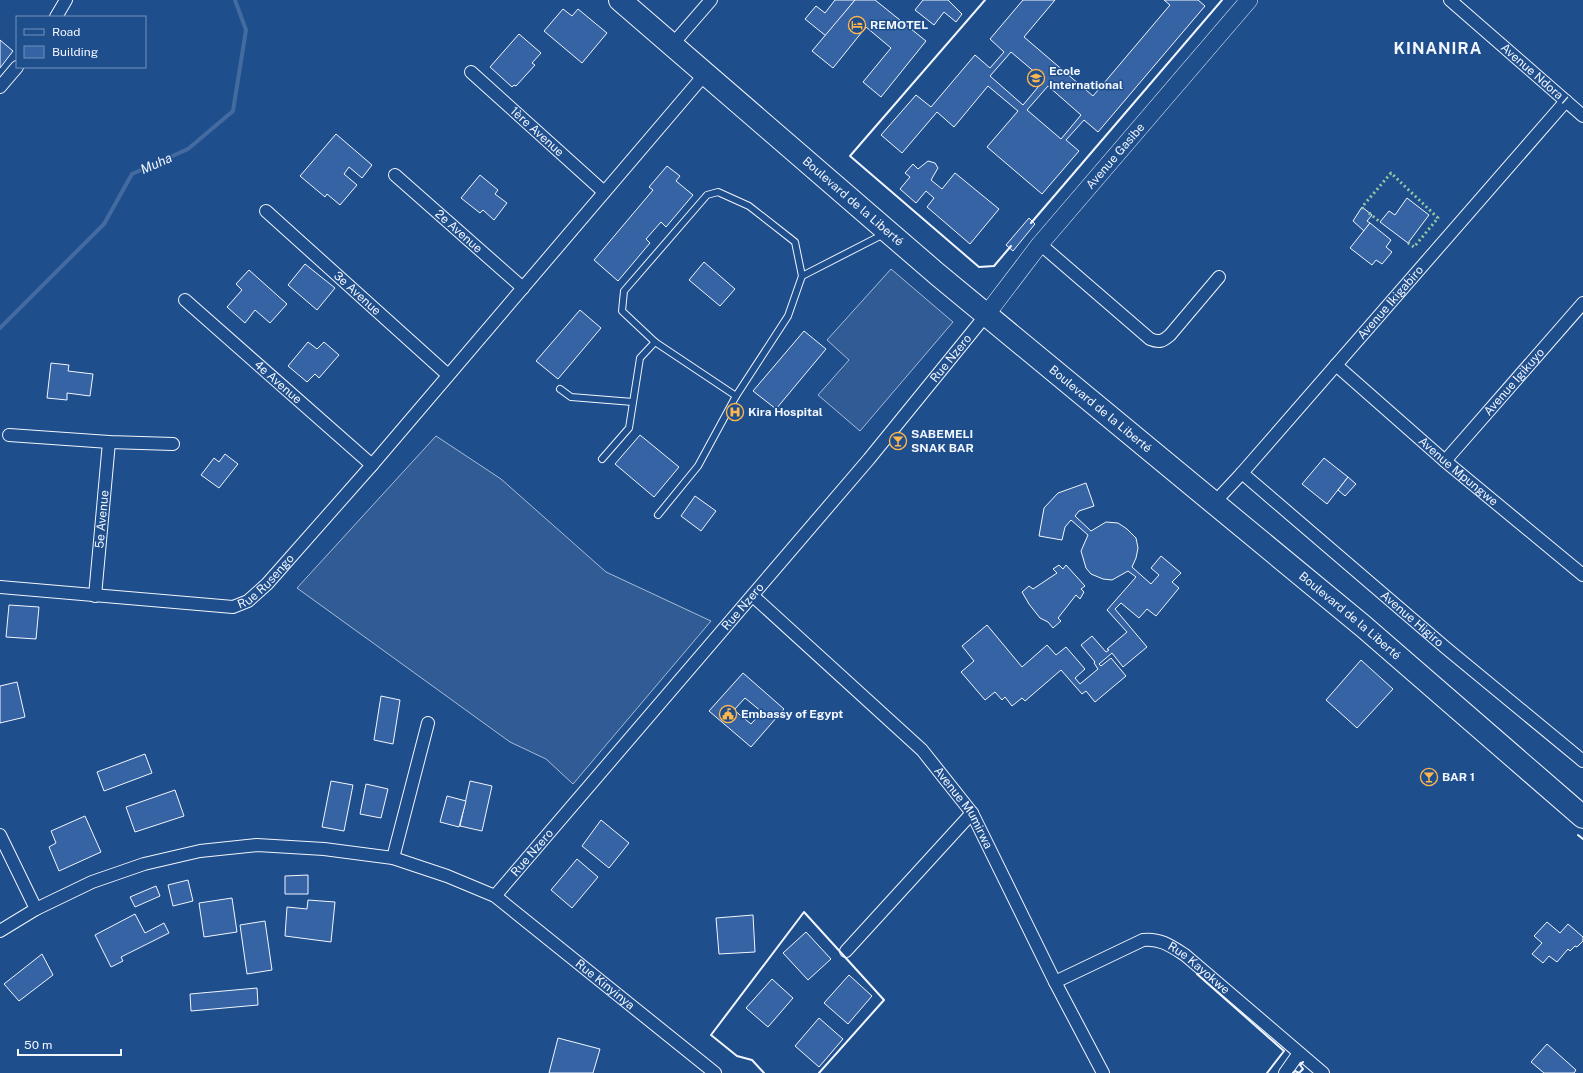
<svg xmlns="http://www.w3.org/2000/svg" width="1583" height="1073" font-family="'Public Sans',sans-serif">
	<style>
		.built { fill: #305b95; stroke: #a8bbd7 }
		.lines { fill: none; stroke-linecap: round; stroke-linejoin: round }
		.stream { stroke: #446ba0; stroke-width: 4 }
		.building { fill: #3563a3; stroke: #f2f6ff; fill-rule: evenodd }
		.lane-casing { stroke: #f2f6ff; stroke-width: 8 }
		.street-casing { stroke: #f2f6ff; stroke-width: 14 }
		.secondary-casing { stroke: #f2f6ff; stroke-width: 18 }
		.highway-casing { stroke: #f2f6ff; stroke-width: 24 }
		.lane { stroke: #1f4e8c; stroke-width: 6 }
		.street { stroke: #1f4e8c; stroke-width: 12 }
		.secondary { stroke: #1f4e8c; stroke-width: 17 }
		.highway { stroke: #1f4e8c; stroke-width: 22 }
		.hedge { stroke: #97c8a6; stroke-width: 3; stroke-dasharray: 2 3; stroke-linecap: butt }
		.wall { stroke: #f2f6ff; stroke-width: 2 }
		.labels { text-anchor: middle; stroke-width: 3; stroke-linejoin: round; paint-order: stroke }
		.poi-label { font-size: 12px; font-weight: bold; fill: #f2f6ff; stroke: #1f4e8c; text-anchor: start }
		.street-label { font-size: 12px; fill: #f2f6ff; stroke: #1f4e8c }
		.water-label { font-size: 13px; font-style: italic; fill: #f2f6ff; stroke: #1f4e8c }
		.district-label { font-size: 16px; font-weight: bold; letter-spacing: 1px; fill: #f2f6ff; stroke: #1f4e8c }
	</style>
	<rect width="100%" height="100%" fill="#1f4e8c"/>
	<g class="built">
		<polygon points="891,269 953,322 860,431 818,395 849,360 827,340"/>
		<polygon points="436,436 501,479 606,572 711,621 573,784 546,759 510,742 297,588"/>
	</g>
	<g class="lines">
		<polyline class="stream" points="0,328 104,224 132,174 188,149 233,111 246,30 235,0"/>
	</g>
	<g class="building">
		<polygon points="835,0 855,0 826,36 805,19 816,6 825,13"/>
		<polygon points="855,0 875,0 926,41 881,97 863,82 891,48 866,27 833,68 812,51"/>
		<polygon points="923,0 948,0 962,14 956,22 944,12 934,25 915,10"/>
		<path d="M 1023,0 L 1055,0 L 1024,37 L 1093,96 L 1170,5 L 1164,0 L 1198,0 L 1205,6 L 1098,132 L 1084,120 L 1066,140 L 1079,151 L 1042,194 L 987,147 L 1018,111 L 988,86 L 954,127 L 937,112 L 902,153 L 881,135 L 916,95 L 931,107 L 975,55 L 990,68 L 1004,52 L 990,39 ZM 1011,52 L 1044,80 L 1023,105 L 990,76 ZM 1048,86 L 1081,115 L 1061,139 L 1027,110 Z"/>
		<polygon points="563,9 572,16 578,9 607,33 582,63 544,31"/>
		<polygon points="519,34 541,53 532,63 535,65 516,86 514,85 512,87 490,67"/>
		<polygon points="0,40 13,51 0,68"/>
		<polygon points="336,134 372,165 362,178 349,167 344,174 357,185 340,205 327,194 325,197 300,176"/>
		<polygon points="928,161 935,163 938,168 931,180 942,189 955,173 999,209 970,244 927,207 934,198 926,191 916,203 900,189 910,177 905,173 913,164 918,169"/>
		<polygon points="667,166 680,176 676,181 693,195 666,227 661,222 646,239 650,243 618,281 594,260 653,190 649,187"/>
		<polygon points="480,175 498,190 495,194 507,203 494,220 483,210 480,213 461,198"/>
		<polygon points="1407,198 1429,215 1408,243 1380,222 1389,211 1395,215"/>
		<polygon points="1362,207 1372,215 1367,221 1370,223 1364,231 1353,221"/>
		<polygon points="1029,218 1035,224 1013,251 1006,245"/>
		<polygon points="1370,223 1391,240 1386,247 1392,252 1382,264 1376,260 1372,265 1350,248"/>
		<polygon points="704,262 735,289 720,306 689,280"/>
		<polygon points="305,264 335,288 317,310 288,285"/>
		<polygon points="249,270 287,304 270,323 255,310 245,323 227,307 242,290 236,284"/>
		<polygon points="580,310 601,328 558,379 536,361"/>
		<polygon points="804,331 826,349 776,409 753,391"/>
		<polygon points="308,342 317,349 324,342 339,355 319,378 315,374 307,382 288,366"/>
		<polygon points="51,363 69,365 68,371 93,374 90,396 67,393 67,400 47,398"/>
		<polygon points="640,435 679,467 654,497 615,464"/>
		<polygon points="225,454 238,464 219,488 201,475 214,458 219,462"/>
		<polygon points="1324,458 1348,477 1327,504 1302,484"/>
		<polygon points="1348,477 1356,484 1345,496 1338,490"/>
		<polygon points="1086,483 1094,506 1079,511 1075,516 1091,531 1106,522 1118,523 1127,529 1136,538 1138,548 1136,558 1132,567 1151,584 1159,575 1151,568 1161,556 1181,573 1172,582 1179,588 1156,616 1147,609 1139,618 1121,603 1115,609 1147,647 1123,667 1112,653 1099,664 1101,666 1111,658 1126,676 1095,702 1086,691 1082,694 1061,670 1025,701 1022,698 1012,706 1005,697 1002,700 995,692 985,700 961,672 974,661 962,646 987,625 1022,667 1047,645 1056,655 1066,647 1085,669 1075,678 1080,684 1098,669 1094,663 1095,662 1081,645 1092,636 1106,652 1109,650 1107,649 1127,632 1107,610 1136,577 1128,571 1112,580 1103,579 1091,574 1086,568 1081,551 1088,535 1071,520 1065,527 1062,540 1039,536 1044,508 1058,493"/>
		<polygon points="695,496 716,511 701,531 681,516"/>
		<polygon points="1059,565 1063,569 1066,565 1085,586 1081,589 1084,592 1080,599 1076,595 1058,618 1061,621 1053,628 1048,622 1040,618 1029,604 1022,592 1029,586 1033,589 1057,573 1053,569"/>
		<polygon points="9,605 39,607 36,639 6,637"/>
		<polygon points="1361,660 1393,689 1357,728 1326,700"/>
		<path d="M 743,673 L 784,709 L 751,747 L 709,711 ZM 745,698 L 762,712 L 751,724 L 734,710 Z"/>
		<polygon points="17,682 25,717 0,723 0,686"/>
		<polygon points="381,696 400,700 393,744 374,740"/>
		<polygon points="145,754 152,773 104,791 97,772"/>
		<polygon points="331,781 353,785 344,831 322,827"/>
		<polygon points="470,781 492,786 482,831 460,826"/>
		<polygon points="366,784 388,789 381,818 360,814"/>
		<polygon points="175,790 184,816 135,832 126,807"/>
		<polygon points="447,796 466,801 459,827 440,822"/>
		<polygon points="85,816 101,852 59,871 49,847 56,843 51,831"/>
		<polygon points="601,820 629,843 609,868 582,846"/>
		<polygon points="577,859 598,877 572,908 551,890"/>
		<polygon points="308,875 308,894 285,894 285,876"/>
		<polygon points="188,880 193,901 173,906 168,885"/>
		<polygon points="156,886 160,896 135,907 130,897"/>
		<polygon points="232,898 237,932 204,937 199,903"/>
		<polygon points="308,900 335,902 331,942 285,936 287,907 307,909"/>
		<polygon points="135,914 145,933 164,923 169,933 121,957 123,961 111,967 95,935"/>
		<polygon points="753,915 755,952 719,954 716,918"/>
		<polygon points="265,921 272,970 247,974 240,925"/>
		<polygon points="1547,922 1560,933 1568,924 1583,937 1583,941 1577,947 1575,946 1570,951 1568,949 1557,962 1549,956 1543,963 1532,954 1542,943 1534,936"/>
		<polygon points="806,932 831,959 808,980 783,953"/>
		<polygon points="42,954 53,975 19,1001 4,984"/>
		<polygon points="849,975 872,996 848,1024 824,1003"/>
		<polygon points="772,979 793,998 768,1027 746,1008"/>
		<polygon points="257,988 258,1005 191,1011 190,994"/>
		<polygon points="819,1018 843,1039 819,1067 795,1046"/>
		<polygon points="558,1038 600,1049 593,1073 549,1073"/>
		<polygon points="1547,1044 1576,1070 1574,1073 1544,1073 1531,1062"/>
	</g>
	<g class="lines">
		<g class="lane-casing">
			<g id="lane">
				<polygon points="718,192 749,206 795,242 802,276 788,316 736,396 655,342 622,311 624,291 707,195"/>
				<polyline points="802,276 884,234"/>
				<polyline points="560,389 571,397 633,402"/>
				<polyline points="602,459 629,428 640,358 655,342"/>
				<polyline points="658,515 698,466 736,396"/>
			</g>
		</g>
		<g class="street-casing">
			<g id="street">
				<path id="s1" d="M 1450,0 L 1583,116"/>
				<polyline points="56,17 66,0"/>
				<polyline points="672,45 711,0"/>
				<path id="s2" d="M 471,72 L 604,192"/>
				<polyline points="0,87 17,67"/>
				<path id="s3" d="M 395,175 L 523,288"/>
				<path id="s4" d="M 266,211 L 448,375"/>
				<path d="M 1040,244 L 1150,339 C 1160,343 1163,341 1170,335 L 1219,277"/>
				<path id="s5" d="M 185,300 L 372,465"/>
				<path id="s6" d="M 1336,365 L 1445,461 L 1583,575"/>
				<polyline points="9,435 109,442 173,444"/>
				<path id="s7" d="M 1445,461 L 1583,303"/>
				<path id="s8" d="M 1242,473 L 1446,648 L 1583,761"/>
				<path id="s9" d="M 1214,503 L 1242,473 L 1566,101"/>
				<path id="s10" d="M 0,587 L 233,607 L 248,601 L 267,584 L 372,465 L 705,74"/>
				<path id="s11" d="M 95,596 L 109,442"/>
				<path id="s12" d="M 753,596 L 922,750 L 972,813 L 1055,982 L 1103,1073"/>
				<polyline points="0,835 36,909"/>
				<polyline points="393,858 428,723"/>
				<path id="s13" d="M 495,896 L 869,459 L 986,315"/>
				<path id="s14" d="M 0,931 L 36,909 L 92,882 L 144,864 L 200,851 L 257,845 L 324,849 L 393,858 L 447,876 L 495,896 L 715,1073"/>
				<polyline points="846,951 972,813"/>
				<path id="s15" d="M 1055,982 L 1143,940 C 1160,938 1171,946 1185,955 L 1323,1073"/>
				<polyline points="1285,1073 1299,1053"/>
			</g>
		</g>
		<g class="secondary-casing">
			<g id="secondary">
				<path id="s16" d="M 986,315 L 1040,244 L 1249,0"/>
			</g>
		</g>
		<g class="highway-casing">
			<g id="highway">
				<path id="s17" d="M 620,0 L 937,274 L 1363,626 L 1583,817"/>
			</g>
		</g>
		<use href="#lane" class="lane"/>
		<use href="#street" class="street"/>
		<use href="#secondary" class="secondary"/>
		<use href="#highway" class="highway"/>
		<g class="hedge">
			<polyline points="1363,209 1362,207 1391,173 1438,218 1414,247 1408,243"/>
			<polyline points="1369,213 1380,222"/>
		</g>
		<g class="wall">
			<polyline points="985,0 850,156 979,267 994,266 1011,246"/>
			<polyline points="1031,223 1222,0"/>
			<polyline points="1578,835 1583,839"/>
			<polyline points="1197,974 1284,1051 1267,1073"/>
			<polyline points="764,1073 752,1060 737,1056 711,1035 804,912 884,1000 819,1073"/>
			<polyline points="1293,1073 1295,1071 1299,1073"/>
			<polyline points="1299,1073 1303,1069 1300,1065 1303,1062"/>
		</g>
	</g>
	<defs>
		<g id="hotel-ring" transform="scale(0.9)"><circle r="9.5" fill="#1f4e8c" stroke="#ffb74d" stroke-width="1.5"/><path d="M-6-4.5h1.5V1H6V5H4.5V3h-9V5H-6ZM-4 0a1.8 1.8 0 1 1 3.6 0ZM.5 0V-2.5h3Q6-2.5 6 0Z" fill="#ffb74d"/></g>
		<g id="school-ring" transform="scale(0.9)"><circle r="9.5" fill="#1f4e8c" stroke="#ffb74d" stroke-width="1.5"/><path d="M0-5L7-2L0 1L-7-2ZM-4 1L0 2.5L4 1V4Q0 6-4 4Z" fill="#ffb74d"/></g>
		<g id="hospital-ring" transform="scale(0.9)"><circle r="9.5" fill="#1f4e8c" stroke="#ffb74d" stroke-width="1.5"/><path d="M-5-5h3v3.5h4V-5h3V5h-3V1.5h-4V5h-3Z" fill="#ffb74d"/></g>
		<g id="bar-ring" transform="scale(0.9)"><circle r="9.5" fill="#1f4e8c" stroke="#ffb74d" stroke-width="1.5"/><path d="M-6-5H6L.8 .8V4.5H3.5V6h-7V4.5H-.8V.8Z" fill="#ffb74d"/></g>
		<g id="civic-ring" transform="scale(0.9)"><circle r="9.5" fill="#1f4e8c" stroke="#ffb74d" stroke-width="1.5"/><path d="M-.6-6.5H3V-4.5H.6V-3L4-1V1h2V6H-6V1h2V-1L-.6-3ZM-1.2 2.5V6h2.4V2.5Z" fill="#ffb74d"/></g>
	</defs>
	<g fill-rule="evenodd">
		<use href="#hotel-ring" x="857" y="25"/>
		<use href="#school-ring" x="1036" y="78"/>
		<use href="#hospital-ring" x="735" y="412"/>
		<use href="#bar-ring" x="898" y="441"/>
		<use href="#civic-ring" x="728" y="714"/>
		<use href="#bar-ring" x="1429" y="777"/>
	</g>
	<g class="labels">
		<g class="poi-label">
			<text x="870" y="29">REMOTEL</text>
			<text x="1049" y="75">Ecole<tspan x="1049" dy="14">International</tspan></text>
			<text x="748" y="416">Kira Hospital</text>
			<text x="911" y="438">SABEMELI<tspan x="911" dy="14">SNAK BAR</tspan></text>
			<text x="741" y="718">Embassy of Egypt</text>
			<text x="1442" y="781">BAR 1</text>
		</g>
		<g class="street-label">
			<text dy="4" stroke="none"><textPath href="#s1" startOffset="112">Avenue Ndora I</textPath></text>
			<text dy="4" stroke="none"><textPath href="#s2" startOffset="89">1ère Avenue</textPath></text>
			<text dy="4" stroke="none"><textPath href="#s16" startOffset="205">Avenue Gasibe</textPath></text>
			<text dy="4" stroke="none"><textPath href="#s17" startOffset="308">Boulevard de la Liberté</textPath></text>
			<text dy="4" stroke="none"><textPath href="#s3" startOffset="85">2e Avenue</textPath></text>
			<text dy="4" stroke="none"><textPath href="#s4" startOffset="123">3e Avenue</textPath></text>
			<text dy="4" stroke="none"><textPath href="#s9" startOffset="267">Avenue Ikigabiro</textPath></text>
			<text dy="4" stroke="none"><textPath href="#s13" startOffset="705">Rue Nzero</textPath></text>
			<text dy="4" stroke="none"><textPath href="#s5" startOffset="124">4e Avenue</textPath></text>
			<text dy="4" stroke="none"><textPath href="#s7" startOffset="105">Avenue Igikuyo</textPath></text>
			<text dy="4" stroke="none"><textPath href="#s17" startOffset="631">Boulevard de la Liberté</textPath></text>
			<text dy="4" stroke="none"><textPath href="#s6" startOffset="162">Avenue Mpungwe</textPath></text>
			<text dy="4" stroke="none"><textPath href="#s11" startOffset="77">5e Avenue</textPath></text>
			<text dy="4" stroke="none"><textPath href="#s10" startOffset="276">Rue Rusengo</textPath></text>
			<text dy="4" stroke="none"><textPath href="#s13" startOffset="381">Rue Nzero</textPath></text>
			<text dy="4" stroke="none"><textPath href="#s17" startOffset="955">Boulevard de la Liberté</textPath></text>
			<text dy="4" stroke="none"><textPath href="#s8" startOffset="224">Avenue Higiro</textPath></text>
			<text dy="4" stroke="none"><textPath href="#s12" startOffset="300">Avenue Mumirwa</textPath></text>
			<text dy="4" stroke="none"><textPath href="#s13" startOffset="57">Rue Nzero</textPath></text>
			<text dy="4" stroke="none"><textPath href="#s15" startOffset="162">Rue Kayokwe</textPath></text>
			<text dy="4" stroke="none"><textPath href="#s14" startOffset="661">Rue Kinyinya</textPath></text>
		</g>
		<g class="water-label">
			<text transform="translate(156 163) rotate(-24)" y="5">Muha</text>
		</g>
		<g class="district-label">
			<text x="1438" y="54">KINANIRA</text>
		</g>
	</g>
	<rect x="16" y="16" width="130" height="52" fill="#1f4e8c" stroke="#7391ba"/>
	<rect x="24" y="29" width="20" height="6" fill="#1f4e8c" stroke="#7391ba"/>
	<text x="52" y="36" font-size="12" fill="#f2f6ff">Road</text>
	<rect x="24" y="46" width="20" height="12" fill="#3563a3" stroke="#7391ba"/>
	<text x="52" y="56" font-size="12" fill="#f2f6ff">Building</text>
	<path d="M18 1049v6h103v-6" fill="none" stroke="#f2f6ff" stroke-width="2"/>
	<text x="24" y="1049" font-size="12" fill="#f2f6ff" stroke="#1f4e8c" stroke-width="3" paint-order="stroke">50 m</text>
</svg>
